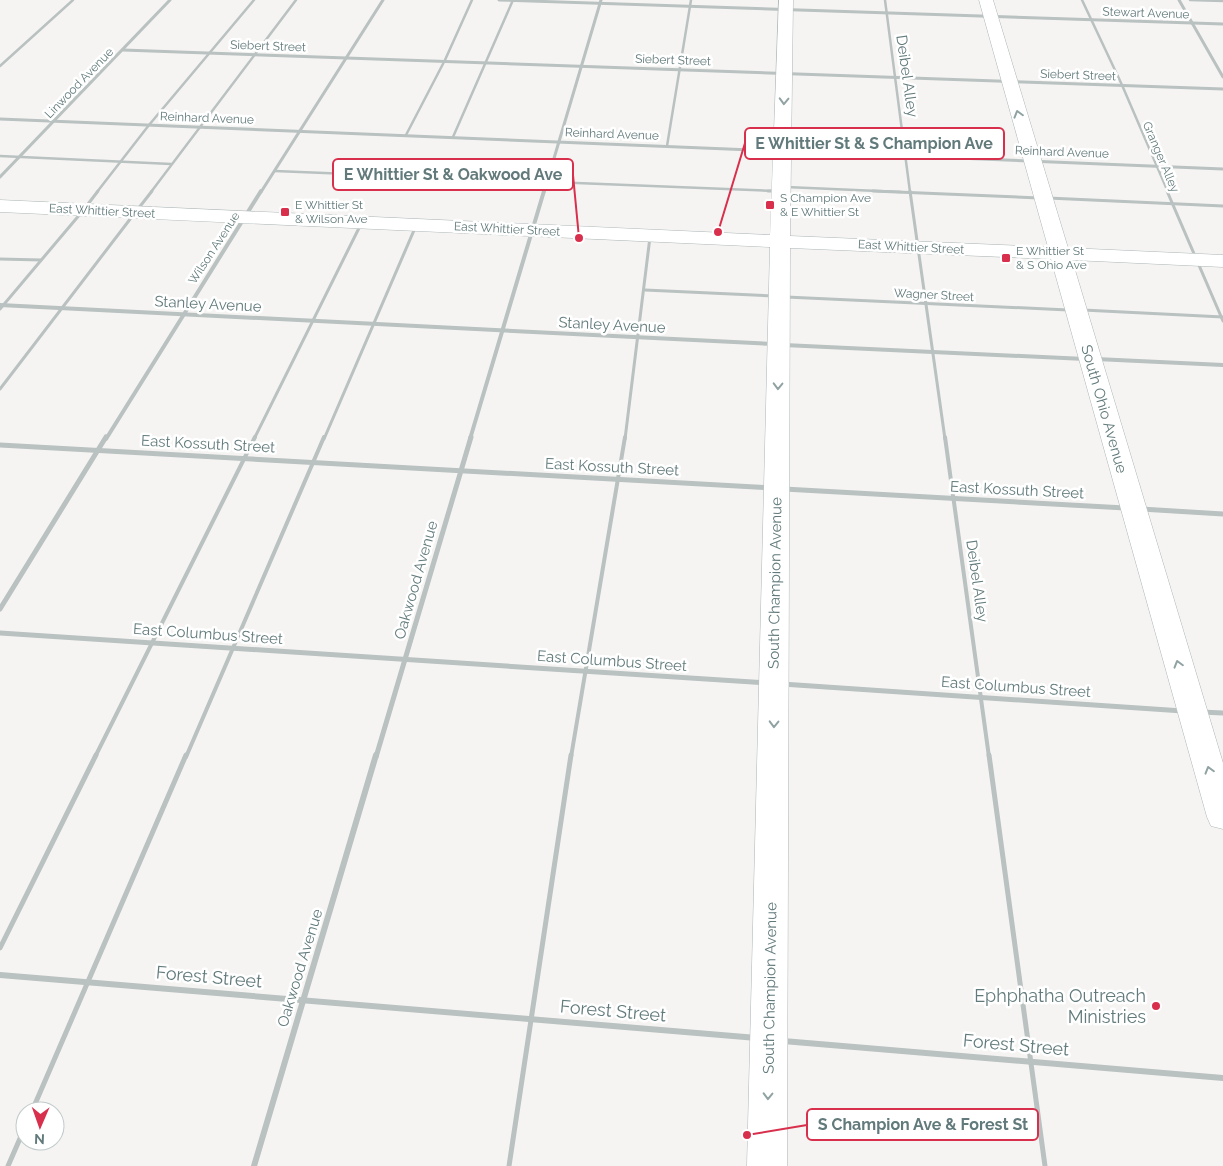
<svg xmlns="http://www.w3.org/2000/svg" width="1223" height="1166" font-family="Raleway,sans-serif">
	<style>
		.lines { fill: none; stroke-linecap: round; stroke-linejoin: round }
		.secondary-casing { stroke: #acb6b6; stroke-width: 1 }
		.lane-far3 { stroke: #b9c1c1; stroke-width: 2.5 }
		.lane-far2 { stroke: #b9c1c1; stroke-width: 3 }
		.lane-far1 { stroke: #b9c1c1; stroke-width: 4 }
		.lane { stroke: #b9c1c1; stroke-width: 5 }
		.street-far3 { stroke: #b9c1c1; stroke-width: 3 }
		.street-far2 { stroke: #b9c1c1; stroke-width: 4 }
		.street-far1 { stroke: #b9c1c1; stroke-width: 5 }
		.street { stroke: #b9c1c1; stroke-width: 6 }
		.secondary { fill: #fff; fill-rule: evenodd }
		.oneway { stroke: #91a2a3 }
		.poi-dot { fill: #d82f4c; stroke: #fff; stroke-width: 2 }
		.labels { text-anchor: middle; stroke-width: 5; stroke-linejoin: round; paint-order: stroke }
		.far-street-label { font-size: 12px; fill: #627a7b; stroke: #fff }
		.far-poi-label { font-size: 12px; fill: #627a7b; stroke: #fff; text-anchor: start }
		.street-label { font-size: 15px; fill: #627a7b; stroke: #fff }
		.near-street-label { font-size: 18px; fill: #627a7b; stroke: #fff }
		.near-poi-label { font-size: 18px; fill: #627a7b; stroke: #fff; text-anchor: end }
		.leader { fill: none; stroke: #d82f4c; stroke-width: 2 }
		.callout-dot { fill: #d82f4c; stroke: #fff; stroke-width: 2 }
		.callout { fill: #fff; stroke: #d82f4c; stroke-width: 2 }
		.callout-label { font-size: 16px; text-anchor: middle; font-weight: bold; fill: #627a7b }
	</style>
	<rect width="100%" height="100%" fill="#f5f4f2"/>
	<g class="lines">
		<g class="secondary-casing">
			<polygon id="secondary" points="779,0 793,0 790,236 1048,247 979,0 993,0 1068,248 1223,255 1223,267 1072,260 1223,763 1223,829 1211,826 1207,817 1051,259 790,248 787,1166 747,1166 770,247 0,212 0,200 770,235"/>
		</g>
		<g class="lane-far3">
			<polyline points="885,0 910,192"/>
			<polyline points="1082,0 1122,85 1168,192"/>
			<polyline points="1190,0 1223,1"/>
			<polyline points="0,66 73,0"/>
			<polyline points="406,135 445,60 472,0"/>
			<polyline points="453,137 513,0"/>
			<polyline points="667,146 691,0"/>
			<polyline points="0,156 171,164"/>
			<polyline points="275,171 774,191"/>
			<polyline points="786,187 901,192"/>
			<polyline points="97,192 149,125 254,0"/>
			<polyline points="151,192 296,0"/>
		</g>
		<g class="lane-far2">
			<polyline points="768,191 774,191"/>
			<polyline points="873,191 1039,198"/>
			<polyline points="910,191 945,439"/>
			<polyline points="1167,191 1223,321"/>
			<polyline points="1048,198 1223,206"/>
			<polyline points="85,208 98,191"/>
			<polyline points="138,209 152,191"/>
			<polyline points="0,259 41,260"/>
			<polyline points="645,290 774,296"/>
			<polyline points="786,297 1068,310"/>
			<polyline points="0,309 81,213"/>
			<polyline points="1083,310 1223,317"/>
			<polyline points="0,389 134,214"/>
			<polyline points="254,439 361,224"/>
			<polyline points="324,439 415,228"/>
			<polyline points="625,439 650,237"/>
		</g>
		<g class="lane-far1">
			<polyline points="945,437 989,757"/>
			<polyline points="95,757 255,437"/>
			<polyline points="186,757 324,437"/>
			<polyline points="571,757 625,437"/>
		</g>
		<g class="lane">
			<polyline points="989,755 1045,1166"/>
			<polyline points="0,948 96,755"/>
			<polyline points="32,1111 186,755"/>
			<polyline points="8,1166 25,1127"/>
			<polyline points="509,1166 571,755"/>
		</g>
		<g class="street-far3">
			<polyline points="499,0 1223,24"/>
			<polyline points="1179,0 1223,77"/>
			<polyline points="123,50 1223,89"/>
			<polyline points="0,119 778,151"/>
			<polyline points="786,151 1223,169"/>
			<polyline points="0,177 170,0"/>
			<polyline points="261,192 383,0"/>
			<polyline points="544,192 601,0"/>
		</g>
		<g class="street-far2">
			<polyline points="0,305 773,344"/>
			<polyline points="784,345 1085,359"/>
			<polyline points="1096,359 1223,365"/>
			<polyline points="106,439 261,191"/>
			<polyline points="470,439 544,191"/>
		</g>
		<g class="street-far1">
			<polyline points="0,445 771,488"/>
			<polyline points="784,489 1125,508"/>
			<polyline points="1141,509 1223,514"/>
			<polyline points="0,609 106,437"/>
			<polyline points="0,633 766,683"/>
			<polyline points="782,684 1183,711"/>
			<polyline points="1201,712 1223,713"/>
			<polyline points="376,757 471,437"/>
		</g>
		<g class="street">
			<polyline points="0,975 757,1038"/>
			<polyline points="783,1041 1223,1078"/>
			<polyline points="254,1166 376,755"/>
		</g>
		<use href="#secondary" class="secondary"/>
	</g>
	<defs><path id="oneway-chevron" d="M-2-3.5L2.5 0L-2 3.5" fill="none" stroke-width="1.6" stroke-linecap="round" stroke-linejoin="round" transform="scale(1.25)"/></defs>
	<g class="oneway">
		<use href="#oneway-chevron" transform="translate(784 101) rotate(92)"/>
		<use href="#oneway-chevron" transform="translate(1018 114) rotate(-106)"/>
		<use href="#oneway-chevron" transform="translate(778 386) rotate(91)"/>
		<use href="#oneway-chevron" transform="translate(1178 664) rotate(-106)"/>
		<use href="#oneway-chevron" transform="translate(774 724) rotate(91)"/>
		<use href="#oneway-chevron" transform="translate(1209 770) rotate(-106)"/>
		<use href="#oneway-chevron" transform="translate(768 1096) rotate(91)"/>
	</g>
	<g class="poi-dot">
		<rect x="765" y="200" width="10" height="10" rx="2.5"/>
		<rect x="280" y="207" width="10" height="10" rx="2.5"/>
		<rect x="1001" y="253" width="10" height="10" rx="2.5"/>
		<circle cx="1156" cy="1006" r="5"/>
	</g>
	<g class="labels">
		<g class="far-street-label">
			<text transform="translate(1146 13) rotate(2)" y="4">Stewart Avenue</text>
			<text transform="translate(268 46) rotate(2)" y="4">Siebert Street</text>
			<text transform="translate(673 60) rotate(2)" y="4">Siebert Street</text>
			<text transform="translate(1078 75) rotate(2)" y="4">Siebert Street</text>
			<text transform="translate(79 83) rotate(-46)" y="4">Linwood Avenue</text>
			<text transform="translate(207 118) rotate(2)" y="4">Reinhard Avenue</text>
			<text transform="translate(612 134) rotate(2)" y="4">Reinhard Avenue</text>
			<text transform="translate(1062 152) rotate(2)" y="4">Reinhard Avenue</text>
			<text transform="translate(1161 157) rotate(67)" y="4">Granger Alley</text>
			<text transform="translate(102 211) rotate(3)" y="4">East Whittier Street</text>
			<text transform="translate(507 229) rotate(3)" y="4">East Whittier Street</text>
			<text transform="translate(911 247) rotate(3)" y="4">East Whittier Street</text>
			<text transform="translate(214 248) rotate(-57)" y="4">Wilson Avenue</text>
			<text transform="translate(934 295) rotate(3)" y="4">Wagner Street</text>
		</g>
		<g class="far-poi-label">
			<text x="780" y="202">S Champion Ave<tspan x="780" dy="14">&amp; E Whittier St</tspan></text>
			<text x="295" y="209">E Whittier St<tspan x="295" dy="14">&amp; Wilson Ave</tspan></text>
			<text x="1016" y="255">E Whittier St<tspan x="1016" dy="14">&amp; S Ohio Ave</tspan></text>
		</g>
		<g class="street-label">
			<text transform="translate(907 76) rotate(82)" y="5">Deibel Alley</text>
			<text transform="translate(208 304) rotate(3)" y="5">Stanley Avenue</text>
			<text transform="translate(612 325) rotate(3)" y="5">Stanley Avenue</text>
			<text transform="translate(1104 409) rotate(74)" y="5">South Ohio Avenue</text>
			<text transform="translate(208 444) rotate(3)" y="5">East Kossuth Street</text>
			<text transform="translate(612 467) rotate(3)" y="5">East Kossuth Street</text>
			<text transform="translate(1017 490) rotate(3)" y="5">East Kossuth Street</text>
			<text transform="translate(416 580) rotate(-74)" y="5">Oakwood Avenue</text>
			<text transform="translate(977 581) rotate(82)" y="5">Deibel Alley</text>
			<text transform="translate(775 583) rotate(-89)" y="5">South Champion Avenue</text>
			<text transform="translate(208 634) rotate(4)" y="5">East Columbus Street</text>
			<text transform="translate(612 661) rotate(4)" y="5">East Columbus Street</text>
			<text transform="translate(1016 687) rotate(4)" y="5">East Columbus Street</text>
			<text transform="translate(300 968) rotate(-73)" y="5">Oakwood Avenue</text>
			<text transform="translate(770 988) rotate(-89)" y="5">South Champion Avenue</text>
		</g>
		<g class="near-street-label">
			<text transform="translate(209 977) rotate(5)" y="6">Forest Street</text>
			<text transform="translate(613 1011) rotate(5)" y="6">Forest Street</text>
			<text transform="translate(1016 1045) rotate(5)" y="6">Forest Street</text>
		</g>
		<g class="near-poi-label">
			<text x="1146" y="1002">Ephphatha Outreach<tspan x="1146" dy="21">Ministries</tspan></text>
		</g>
	</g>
	<path class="leader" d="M718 232L745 143M579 238L573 175M747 1135L807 1125"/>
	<g class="callout-dot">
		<circle cx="718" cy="232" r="5"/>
		<circle cx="579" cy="238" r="5"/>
		<circle cx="747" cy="1135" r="5"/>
	</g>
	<g class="callout">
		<rect x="745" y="128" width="259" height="31" rx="5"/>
		<rect x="333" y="159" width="240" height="31" rx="5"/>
		<rect x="807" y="1109" width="231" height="31" rx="5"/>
	</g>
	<g class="callout-label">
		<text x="874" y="149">E Whittier St &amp; S Champion Ave</text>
		<text x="453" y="180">E Whittier St &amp; Oakwood Ave</text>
		<text x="923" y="1130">S Champion Ave &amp; Forest St</text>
	</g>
	<g transform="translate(40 1126) rotate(182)"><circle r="24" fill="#ffffff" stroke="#c0caca"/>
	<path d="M0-4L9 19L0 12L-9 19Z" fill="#d82f4c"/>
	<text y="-8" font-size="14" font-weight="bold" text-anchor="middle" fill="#627a7b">N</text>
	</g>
</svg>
